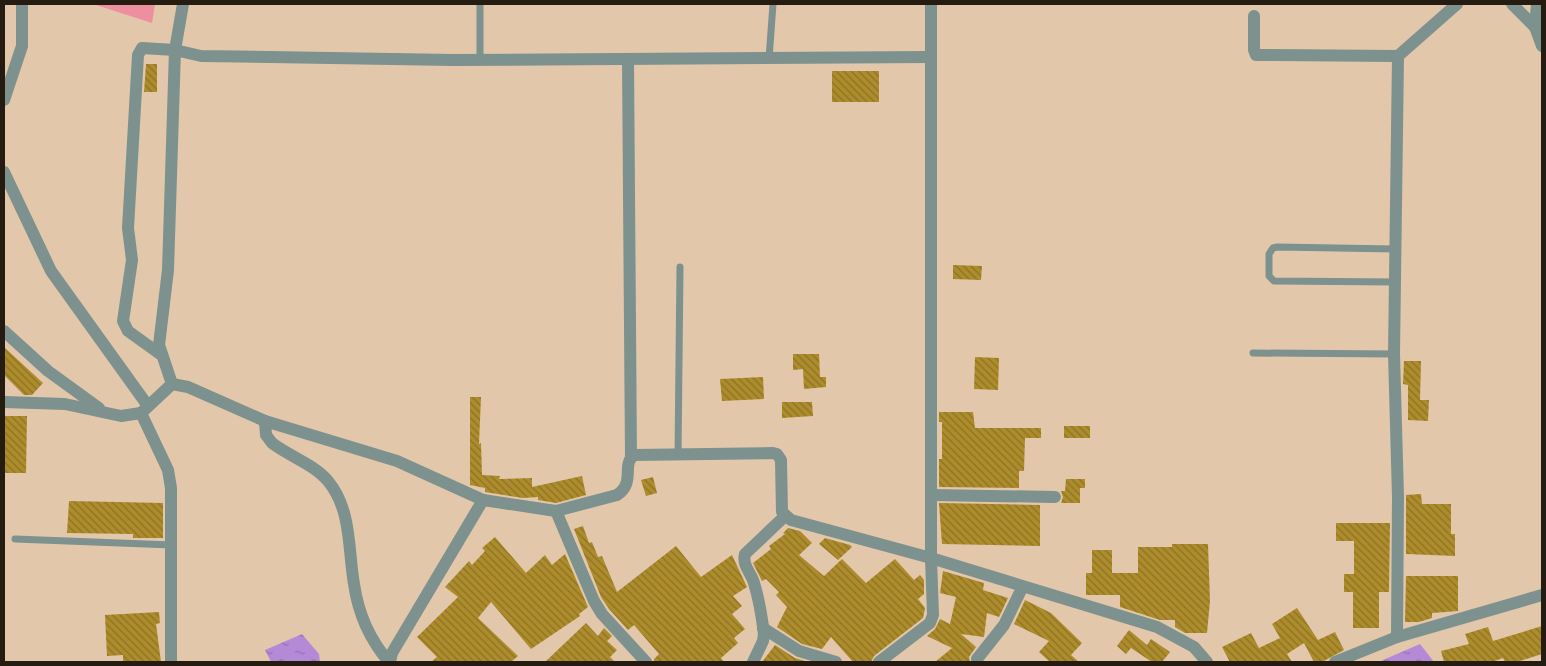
<svg xmlns="http://www.w3.org/2000/svg" width="1546" height="666" font-family="Figtree,sans-serif">
	<style>
		.green { fill: #ed8f9f }
		.water { fill: url(#water-ripples) }
		.building { fill: url(#building-back-hatch) }
		.lines { fill: none; stroke-linecap: round; stroke-linejoin: round }
		.service { stroke: #7d918f; stroke-width: 7 }
		.minor { stroke: #7d918f; stroke-width: 12 }
		.tertiary { stroke: #7d918f; stroke-width: 12 }
	</style>
	<defs>
		<pattern id="water-ripples" width="26" height="14" patternUnits="userSpaceOnUse" patternTransform="scale(1.25)"><rect width="26" height="14" fill="#b48ad7"/><path d="M2 4q2-2 4 0t4 0M15 11q2-2 4 0t4 0" fill="none" stroke="#9270ad"/></pattern>
		<pattern id="building-back-hatch" width="6" height="6" patternUnits="userSpaceOnUse" patternTransform="scale(1.25)"><rect width="6" height="6" fill="#ad8c2c"/><path d="M-1 5l2 2M0 0l6 6M5-1l2 2" fill="none" stroke="#8d7224"/></pattern>
	</defs>
	<rect width="100%" height="100%" fill="#e3c7aa"/>
	<polygon class="green" points="93,4 155,4 152,23"/>
	<g class="water">
		<polygon points="302,634 319,654 320,662 271,662 265,650"/>
		<polygon points="1420,644 1434,662 1381,662 1383,660"/>
	</g>
	<g class="building">
		<polygon points="146,64 157,64 157,92 144,92"/>
		<rect x="832" y="71" width="47" height="31"/>
		<polygon points="953,265 982,266 981,280 953,279"/>
		<polygon points="4,347 43,383 32,395 24,395 4,375"/>
		<polygon points="793,354 819,354 820,377 826,377 826,387 804,389 803,369 793,370"/>
		<polygon points="975,357 999,358 998,390 974,389"/>
		<polygon points="1404,361 1421,361 1420,400 1429,400 1428,421 1408,420 1408,385 1403,384"/>
		<polygon points="763,377 764,399 722,401 720,379"/>
		<polygon points="470,397 481,397 479,444 481,443 482,475 500,476 499,479 532,478 532,487 582,476 586,495 556,503 538,500 538,497 523,498 485,492 485,488 470,485"/>
		<polygon points="782,402 812,402 813,416 782,418"/>
		<polygon points="939,412 973,412 975,428 1041,428 1041,438 1025,438 1024,471 1019,471 1019,488 939,487 939,459 942,459 942,422 939,422"/>
		<polygon points="4,416 27,416 26,473 4,473"/>
		<rect x="1064" y="426" width="26" height="12"/>
		<polygon points="653,477 657,493 646,496 641,480"/>
		<polygon points="1066,479 1085,479 1085,488 1080,488 1080,503 1061,503 1063,497 1061,491 1065,491"/>
		<polygon points="1421,494 1422,504 1451,504 1451,534 1455,534 1455,556 1406,554 1406,495"/>
		<polygon points="69,501 163,503 163,538 133,538 133,534 67,533"/>
		<polygon points="939,503 1040,505 1040,546 942,544"/>
		<polygon points="1336,523 1390,523 1389,592 1379,592 1379,628 1353,628 1353,592 1344,592 1344,574 1354,574 1354,541 1336,541"/>
		<polygon points="583,526 589,543 592,542 598,557 602,556 617,592 676,546 701,577 732,555 747,587 733,596 742,606 732,614 745,629 734,638 738,643 721,658 724,662 654,662 654,659 659,654 634,625 628,630 609,609 601,597 574,529"/>
		<polygon points="788,528 800,531 812,543 799,555 824,576 842,559 866,583 895,559 914,580 920,575 924,580 924,594 918,599 925,608 923,618 874,656 871,662 853,662 831,637 822,649 802,644 777,627 787,607 776,595 779,592 766,579 762,581 753,563 771,549 769,546 785,534 783,533"/>
		<polygon points="495,537 526,573 545,555 552,565 565,554 588,607 579,614 580,616 531,649 491,602 478,618 518,656 511,662 431,662 437,657 417,637 458,597 445,587 469,561 472,565 485,551 482,548"/>
		<polygon points="825,538 850,545 852,547 838,560 819,544"/>
		<polygon points="1172,544 1208,544 1210,601 1207,633 1185,633 1175,627 1175,620 1160,620 1120,607 1120,595 1086,595 1086,573 1092,573 1092,550 1112,550 1112,573 1138,573 1138,547 1172,547"/>
		<polygon points="943,571 984,583 983,590 1008,598 999,617 987,613 984,637 961,634 976,647 969,657 970,662 935,662 952,648 927,636 935,629 940,619 950,624 956,597 940,593"/>
		<polygon points="1406,576 1458,576 1458,611 1432,613 1432,618 1419,622 1405,622"/>
		<polygon points="1025,600 1051,613 1082,643 1071,655 1079,662 1050,662 1039,652 1049,641 1014,624"/>
		<polygon points="1297,608 1318,640 1335,632 1344,650 1322,662 1314,662 1304,643 1287,654 1292,662 1230,662 1222,647 1251,633 1259,648 1280,638 1272,624"/>
		<polygon points="159,612 160,623 156,624 161,662 123,662 123,655 107,656 105,615"/>
		<polygon points="586,623 598,636 604,628 612,636 607,641 617,650 610,657 615,662 545,662"/>
		<polygon points="1542,626 1542,654 1517,662 1505,662 1503,658 1492,662 1444,662 1441,651 1469,644 1465,634 1488,627 1493,641"/>
		<polygon points="1129,630 1147,645 1151,639 1170,652 1162,662 1152,662 1131,648 1126,654 1117,646"/>
		<polygon points="775,645 795,658 808,662 762,662"/>
	</g>
	<g class="lines">
		<g class="service">
			<polyline points="769,59 773,4"/>
			<polyline points="480,60 480,4"/>
			<polyline points="1394,282 1274,281 1269,276 1269,254 1273,248 1277,247 1395,249"/>
			<polyline points="1253,353 1394,354"/>
			<polyline points="678,455 680,267"/>
			<polyline points="15,539 172,545"/>
		</g>
		<g class="minor">
			<polyline points="1512,4 1535,27"/>
			<polyline points="1254,16 1254,50 1256,55 1398,56"/>
			<polyline points="628,60 631,458"/>
			<polyline points="4,100 22,46 22,4"/>
			<polyline points="4,172 51,271 148,406"/>
			<polyline points="4,331 48,371 99,408"/>
			<polyline points="160,354 128,331 123,321 132,260 128,228 138,55 142,48 175,50 201,56 453,60 931,57"/>
			<polyline points="172,384 159,345 168,270 175,50 183,4"/>
			<polyline points="4,402 65,404 121,416 141,413"/>
			<path d="M 265,421 L 266,435 L 272,443 C 289,456 315,465 328,481 C 352,510 348,550 354,584 C 358,612 370,640 389,662"/>
			<polyline points="931,495 1055,497"/>
			<polyline points="556,511 594,601 602,614 646,662"/>
			<polyline points="763,628 799,651 836,662"/>
			<polyline points="1397,637 1398,497 1394,354 1398,56 1457,4"/>
			<polyline points="977,659 1004,625 1022,588"/>
			<path d="M 171,662 L 171,488 L 168,470 L 141,413 L 172,384 L 188,387 L 265,421 L 397,461 L 483,500 L 556,511 L 617,495 C 636,482 621,465 634,455 L 773,453 L 777,454 L 781,460 L 782,512 L 791,520 L 931,558 L 1157,627 L 1194,647 L 1207,662"/>
			<polyline points="390,662 392,653 483,500"/>
			<path d="M 753,662 L 763,641 L 764,634 C 762,618 759,599 754,583 C 751,572 742,566 745,554 L 785,516"/>
			<polyline points="879,662 930,623 933,615 931,558 931,4"/>
			<polyline points="1335,662 1397,637 1542,595"/>
		</g>
		<polyline class="tertiary" points="1537,4 1535,27 1542,46"/>
	</g>
	<rect width="1546" height="666" fill="none" stroke="#251b10" stroke-width="10"/>
</svg>
